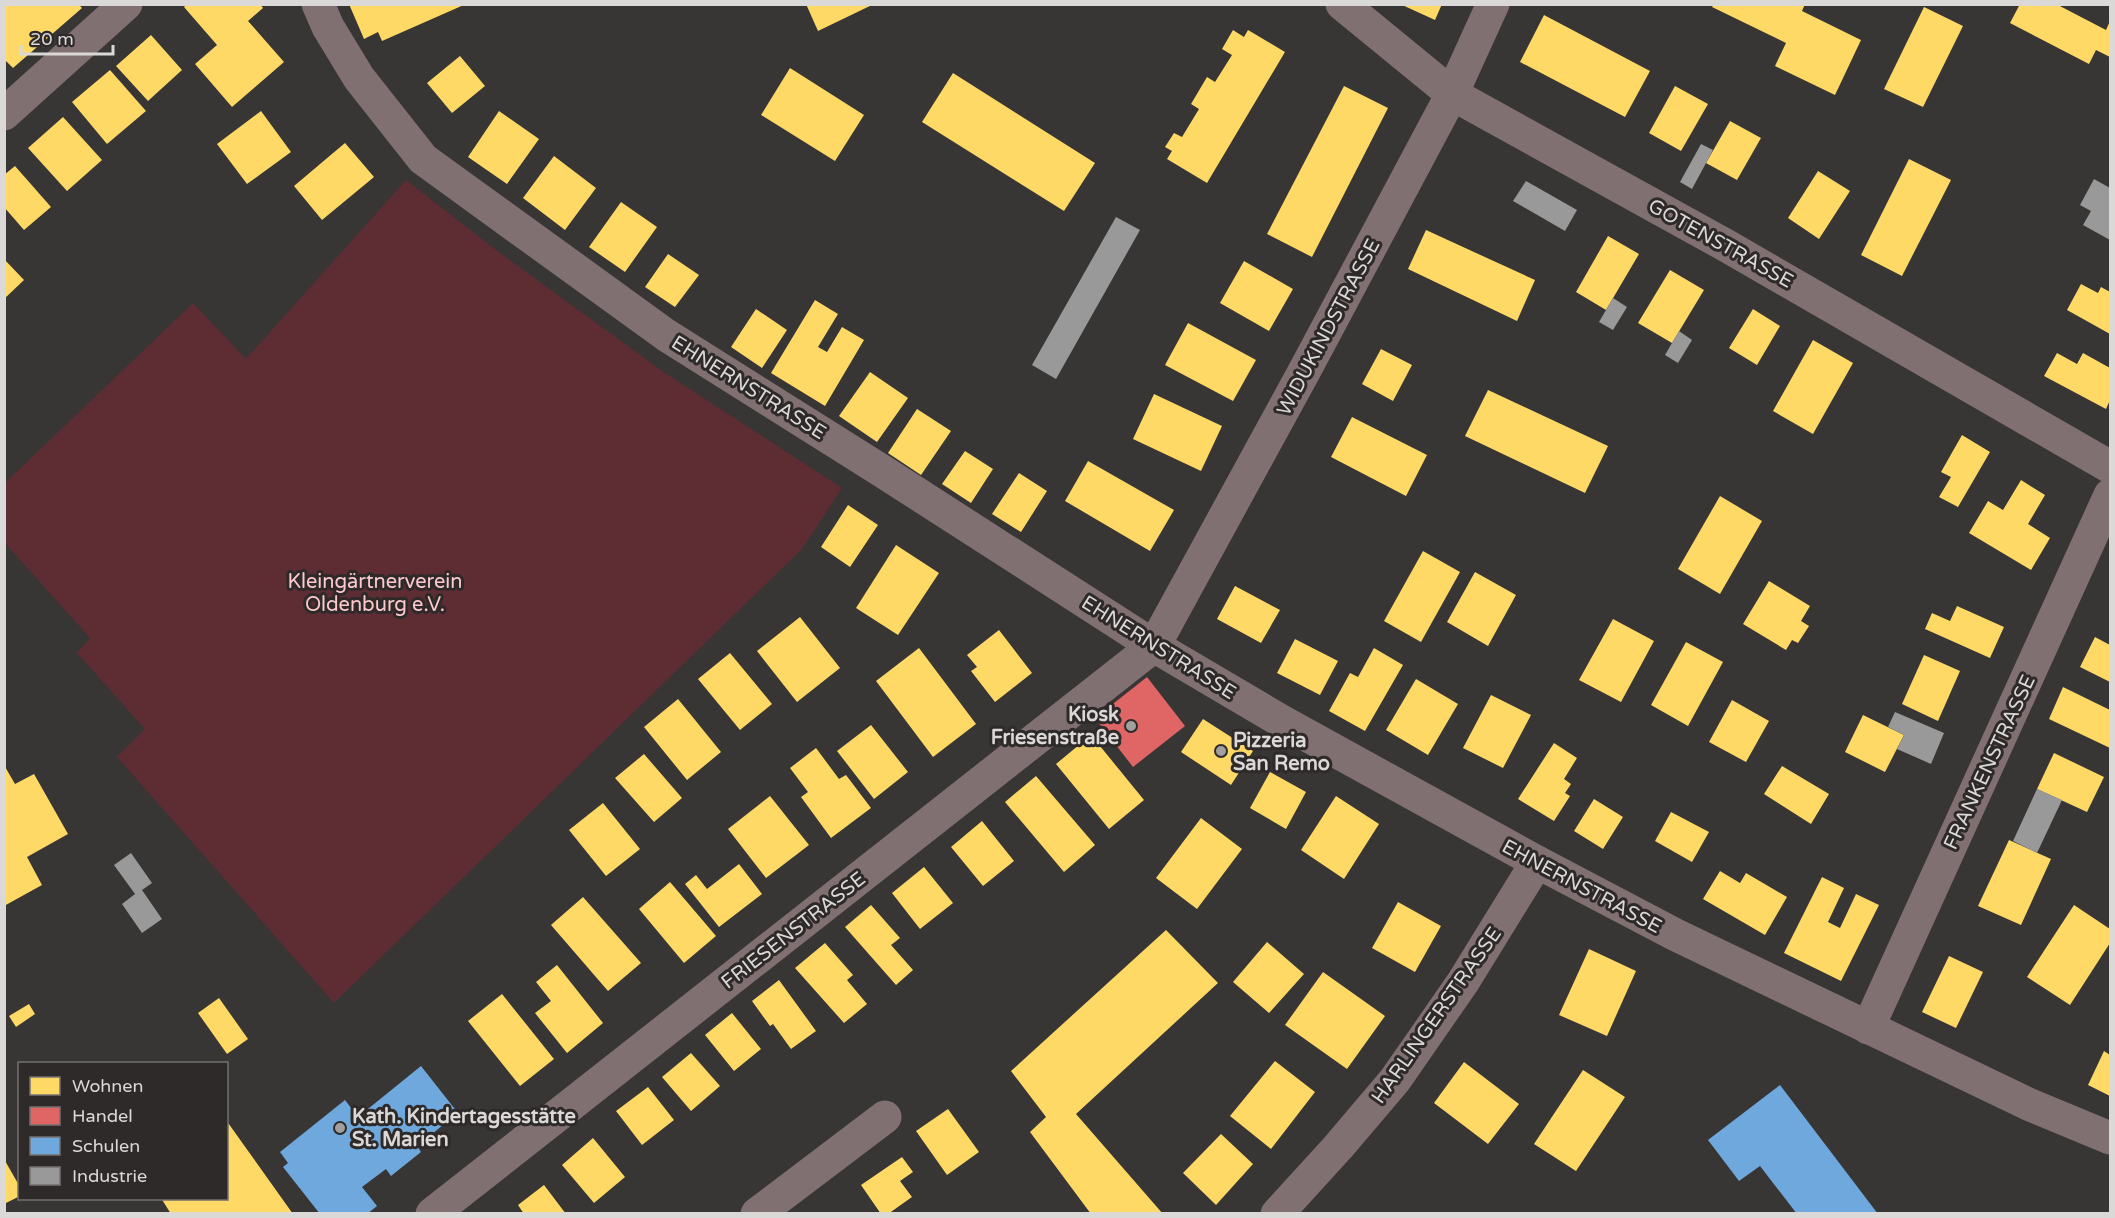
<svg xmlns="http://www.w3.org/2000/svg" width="2115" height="1218" font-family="'Varela Round',sans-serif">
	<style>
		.green { fill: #5d2d33 }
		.homes { fill: #ffd966 }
		.shops { fill: #e06666 }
		.schools { fill: #6fa8dc }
		.industry { fill: #999 }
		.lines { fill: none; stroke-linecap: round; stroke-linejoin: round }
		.minor { stroke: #807071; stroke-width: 33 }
		.poi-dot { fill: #a29f9f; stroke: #2f2a2a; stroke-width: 2 }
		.labels { text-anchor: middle; stroke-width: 6; stroke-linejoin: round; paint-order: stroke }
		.street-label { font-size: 20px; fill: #dbd8d8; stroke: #2f2a2a }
		.park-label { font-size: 20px; fill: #fcc9cc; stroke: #2f2a2a }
		.poi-label { font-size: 20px; font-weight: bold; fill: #dbd8d8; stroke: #2f2a2a; text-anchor: start }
	</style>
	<rect width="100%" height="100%" fill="#383535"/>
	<polygon class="green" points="406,180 496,250 662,371 842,488 802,549 334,1003 117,757 145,729 77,653 90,638 5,543 5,483 193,303 246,359"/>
	<g class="homes">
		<polygon points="187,4 260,4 263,8 248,21 284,62 232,107 195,64 217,45 184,7"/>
		<polygon points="349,4 466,4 382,41 378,32 364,39"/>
		<polygon points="806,4 874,4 818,31"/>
		<polygon points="1400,4 1442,4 1435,20"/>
		<polygon points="1714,4 1805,4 1802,11 1861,40 1835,95 1775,66 1786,43 1712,7"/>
		<polygon points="2020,4 2056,4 2106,30 2110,21 2110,57 2096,50 2089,64 2010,23"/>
		<polygon points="4,5 79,5 82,8 13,68 4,59"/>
		<polygon points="1924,7 1963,26 1923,107 1884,89"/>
		<polygon points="1544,15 1650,71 1625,117 1520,62"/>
		<polygon points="1233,30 1244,37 1248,30 1285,52 1207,183 1167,159 1172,151 1165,147 1174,133 1182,137 1199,109 1191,104 1207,77 1215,82 1232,55 1222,49"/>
		<polygon points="151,35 182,70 148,101 116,66"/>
		<polygon points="460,56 485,86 452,113 427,83"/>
		<polygon points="790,68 864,115 835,161 761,115"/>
		<polygon points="110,70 146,111 107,144 72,102"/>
		<polygon points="953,73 1095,163 1064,211 922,122"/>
		<polygon points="1344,86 1388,108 1312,257 1267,234"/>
		<polygon points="1675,86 1708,104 1681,151 1649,133"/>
		<polygon points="261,111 291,152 247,184 217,144"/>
		<polygon points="499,111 539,139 507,184 468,157"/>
		<polygon points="63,117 102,160 67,191 28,148"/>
		<polygon points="1730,121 1761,138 1737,180 1706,163"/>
		<polygon points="345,143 374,177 322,220 294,186"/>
		<polygon points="554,156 596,188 565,230 523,198"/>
		<polygon points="1909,159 1951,180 1902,276 1861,255"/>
		<polygon points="15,166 51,207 24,230 4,207 4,175"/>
		<polygon points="1818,171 1850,191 1819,239 1788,218"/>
		<polygon points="621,202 657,227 625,272 589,247"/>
		<polygon points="1426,230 1535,280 1517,321 1408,269"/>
		<polygon points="1608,236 1639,254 1606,310 1576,292"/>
		<polygon points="668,254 699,275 675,307 645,287"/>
		<polygon points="4,259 24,280 4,299"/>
		<polygon points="1244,261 1293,289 1269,331 1220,303"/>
		<polygon points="1670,270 1704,290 1672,343 1638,323"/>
		<polygon points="2081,284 2098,293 2101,287 2110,292 2110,334 2067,310"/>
		<polygon points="815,300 838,314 818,347 827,352 842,327 864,340 825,406 771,373"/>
		<polygon points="756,309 787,330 762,368 731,347"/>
		<polygon points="1753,309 1780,326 1757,365 1729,348"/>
		<polygon points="1188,323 1256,360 1233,401 1165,365"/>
		<polygon points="1813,340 1853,363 1813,434 1773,411"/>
		<polygon points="1381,349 1412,365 1393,401 1362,384"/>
		<polygon points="2057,353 2077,364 2083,353 2110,368 2110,400 2106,409 2044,376"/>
		<polygon points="870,372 908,398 877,442 839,416"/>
		<polygon points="1488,390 1608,446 1585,493 1465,436"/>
		<polygon points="1154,394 1222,426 1201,471 1133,439"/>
		<polygon points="917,409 951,431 921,475 888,453"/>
		<polygon points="1352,417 1427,455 1406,496 1331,457"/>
		<polygon points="1962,435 1990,452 1958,507 1939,497 1951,477 1941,472"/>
		<polygon points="965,451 993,469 971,503 942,484"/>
		<polygon points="1088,461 1174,510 1150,551 1065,501"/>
		<polygon points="1019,473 1047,491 1021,532 992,514"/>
		<polygon points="2021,480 2045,495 2028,524 2050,538 2031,570 1969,533 1988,501 2003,510"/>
		<polygon points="1720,496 1762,521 1720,594 1678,569"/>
		<polygon points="848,505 878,525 850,567 821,547"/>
		<polygon points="896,545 939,573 898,635 856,608"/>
		<polygon points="1423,551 1460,572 1421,642 1384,621"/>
		<polygon points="1475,572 1516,595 1488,646 1447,622"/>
		<polygon points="1769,581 1810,606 1801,621 1809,626 1798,643 1792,640 1786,650 1743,624"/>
		<polygon points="1235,586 1280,610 1261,643 1217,619"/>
		<polygon points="1957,606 2004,627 1990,658 1925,629 1932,613 1950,621"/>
		<polygon points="800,617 840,668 797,702 757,651"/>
		<polygon points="1613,619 1654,641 1621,702 1579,680"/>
		<polygon points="999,630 1032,673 995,702 971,671 977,667 967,655"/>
		<polygon points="2095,637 2110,645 2110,682 2080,667"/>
		<polygon points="1295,639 1338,661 1320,695 1277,673"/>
		<polygon points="1686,642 1723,662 1688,726 1651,705"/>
		<polygon points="919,648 976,724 933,757 876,681"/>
		<polygon points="1374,648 1403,665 1365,731 1329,711 1350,673 1358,677"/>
		<polygon points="730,653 772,704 740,730 698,679"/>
		<polygon points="1924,655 1960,671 1938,721 1902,704"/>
		<polygon points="1416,679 1458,704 1428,755 1386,730"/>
		<polygon points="2063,687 2110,710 2110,748 2049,719"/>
		<polygon points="1491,695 1531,715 1503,768 1463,748"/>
		<polygon points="678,699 721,752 687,780 644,727"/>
		<polygon points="1732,700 1769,721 1746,762 1709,742"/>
		<polygon points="1863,715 1904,735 1885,772 1845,752"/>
		<polygon points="1203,719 1253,751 1231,785 1181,752"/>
		<polygon points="871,725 908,772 874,799 837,751"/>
		<polygon points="1091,735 1144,800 1109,829 1056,764"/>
		<polygon points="1554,743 1577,758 1564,779 1571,784 1565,793 1570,796 1554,821 1518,799"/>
		<polygon points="816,748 839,779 846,775 871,808 831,838 801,797 808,792 790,768"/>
		<polygon points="2054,753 2104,777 2087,812 2037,789"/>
		<polygon points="644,754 682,798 654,822 615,778"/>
		<polygon points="4,765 15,784 34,774 68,834 27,857 42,885 4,906"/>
		<polygon points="1782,766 1829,794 1811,824 1764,794"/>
		<polygon points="1270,772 1306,792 1286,829 1250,808"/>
		<polygon points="1036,776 1095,845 1064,872 1005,802"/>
		<polygon points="770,796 809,845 766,878 728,829"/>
		<polygon points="1336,796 1379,824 1344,879 1301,850"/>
		<polygon points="1594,799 1623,817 1603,849 1574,831"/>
		<polygon points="603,803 640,849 606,876 569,830"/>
		<polygon points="1671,812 1709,832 1692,862 1655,841"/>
		<polygon points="1201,818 1242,849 1197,909 1156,878"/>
		<polygon points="982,821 1014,861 983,886 951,847"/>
		<polygon points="2009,840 2051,859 2021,925 1978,906"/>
		<polygon points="739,864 762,894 719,927 685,884 696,875 707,889"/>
		<polygon points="924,867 953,903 920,929 892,893"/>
		<polygon points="1720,871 1740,883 1746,873 1787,897 1765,935 1703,899"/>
		<polygon points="1822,877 1844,888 1828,922 1840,928 1856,894 1879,905 1841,981 1784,953"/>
		<polygon points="670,882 716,936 684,963 639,909"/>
		<polygon points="583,897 641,963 608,991 551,925"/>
		<polygon points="1398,902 1441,926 1415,972 1372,948"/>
		<polygon points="871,905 900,938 891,945 913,970 896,985 845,927"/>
		<polygon points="2074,905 2110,929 2110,943 2070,1005 2027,977"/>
		<polygon points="1166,930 1218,983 1076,1114 1163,1214 1091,1214 1030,1132 1046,1117 1011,1071"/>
		<polygon points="1267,942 1304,974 1269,1013 1233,982"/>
		<polygon points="825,943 853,975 847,980 867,1004 844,1023 795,968"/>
		<polygon points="1589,949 1636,971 1607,1036 1559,1015"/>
		<polygon points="1949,956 1983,972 1956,1028 1922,1012"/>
		<polygon points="557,965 603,1023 567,1053 535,1013 551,1001 536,982"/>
		<polygon points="1323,972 1385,1016 1347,1069 1285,1025"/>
		<polygon points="779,980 816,1031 791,1049 773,1024 770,1026 752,1001"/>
		<polygon points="502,994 554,1059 520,1086 468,1021"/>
		<polygon points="219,998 248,1039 227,1054 198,1013"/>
		<polygon points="29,1004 35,1014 16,1027 9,1016"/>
		<polygon points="732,1013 761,1049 734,1071 705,1035"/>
		<polygon points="2104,1051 2110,1055 2110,1096 2088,1085"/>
		<polygon points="691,1053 720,1086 691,1111 662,1077"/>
		<polygon points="1275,1061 1315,1092 1271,1149 1230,1116"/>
		<polygon points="1464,1062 1519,1104 1488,1144 1434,1103"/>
		<polygon points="1583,1070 1625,1097 1576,1171 1534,1144"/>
		<polygon points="648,1087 674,1120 642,1145 616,1111"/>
		<polygon points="948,1109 979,1152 947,1175 916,1131"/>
		<polygon points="226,1120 293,1214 171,1214 161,1198 226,1198"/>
		<polygon points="1221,1134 1253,1164 1216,1205 1183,1173"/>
		<polygon points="593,1138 625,1177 594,1203 562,1165"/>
		<polygon points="902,1157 913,1172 900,1181 912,1197 888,1214 881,1214 861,1185"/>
		<polygon points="4,1159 20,1187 20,1196 4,1204"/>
		<polygon points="544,1185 566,1214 524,1214 518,1205"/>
	</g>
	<polygon class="shops" points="1147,677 1185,726 1133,767 1095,718"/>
	<g class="schools">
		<polygon points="421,1066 458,1113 417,1146 421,1152 391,1176 386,1169 362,1187 377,1206 367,1214 320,1214 283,1167 288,1163 280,1152 345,1100 358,1117"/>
		<polygon points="1780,1085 1878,1214 1797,1214 1760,1166 1739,1181 1708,1140"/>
	</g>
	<g class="industry">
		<polygon points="1701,144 1713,150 1692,189 1680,182"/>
		<polygon points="2094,179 2110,188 2110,240 2083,225 2091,211 2080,205"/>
		<polygon points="1526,181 1577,210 1565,231 1513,201"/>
		<polygon points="1116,217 1140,230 1056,379 1032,365"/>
		<polygon points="1613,298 1627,307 1613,330 1599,322"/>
		<polygon points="1679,331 1692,340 1678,363 1665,355"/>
		<polygon points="1895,712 1944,733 1931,764 1897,749 1904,735 1888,727"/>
		<polygon points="2037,789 2062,800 2037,853 2013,841"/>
		<polygon points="131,853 152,883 142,890 162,919 142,933 122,904 135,894 114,865"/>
	</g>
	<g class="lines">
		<g class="minor">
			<polyline points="318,4 328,27 359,78 423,159 666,335 882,471 1154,646 1283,722 1537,862 1676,935 2028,1104 2110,1138"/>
			<polyline points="1342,4 1452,94 1727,246 2110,467"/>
			<polyline points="4,114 126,4"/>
			<polyline points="1868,1028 2110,495"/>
			<polyline points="432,1214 1154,646 1306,368 1452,94 1493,4"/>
			<polyline points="757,1214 885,1117"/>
			<polyline points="1277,1214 1339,1146 1395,1080 1463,982 1537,862"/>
		</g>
	</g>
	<g class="poi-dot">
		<circle cx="1131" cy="726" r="6"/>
		<circle cx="1221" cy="751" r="6"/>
		<circle cx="340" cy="1128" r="6"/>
	</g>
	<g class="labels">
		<g class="street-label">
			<text transform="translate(1721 243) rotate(29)" y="7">GOTENSTRASSE</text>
			<text transform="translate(1328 327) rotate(-62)" y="7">WIDUKINDSTRASSE</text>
			<text transform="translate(749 387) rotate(32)" y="7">EHNERNSTRASSE</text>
			<text transform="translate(1159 647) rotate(32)" y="7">EHNERNSTRASSE</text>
			<text transform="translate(1989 762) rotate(-65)" y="7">FRANKENSTRASSE</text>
			<text transform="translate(1582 886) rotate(28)" y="7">EHNERNSTRASSE</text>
			<text transform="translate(793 930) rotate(-38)" y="7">FRIESENSTRASSE</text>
			<text transform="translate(1436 1015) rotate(-55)" y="7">HARLINGERSTRASSE</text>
		</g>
		<g class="park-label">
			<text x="375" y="588">Kleingärtnerverein<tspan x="375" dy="23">Oldenburg e.V.</tspan></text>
		</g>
		<g class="poi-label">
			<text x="1119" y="721" text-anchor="end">Kiosk<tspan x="1119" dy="23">Friesenstraße</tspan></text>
			<text x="1233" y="747">Pizzeria<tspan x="1233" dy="23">San Remo</tspan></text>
			<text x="352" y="1123">Kath. Kindertagesstätte<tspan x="352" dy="23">St. Marien</tspan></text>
		</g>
	</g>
	<rect width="2115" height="1218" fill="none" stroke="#dbd8d8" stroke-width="12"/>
	<rect x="18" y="1062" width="210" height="138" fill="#2f2a2a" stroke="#747070" stroke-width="1.5"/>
	<rect x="30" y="1077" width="30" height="18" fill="#ffd966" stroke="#747070" stroke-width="1.5"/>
	<text x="72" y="1092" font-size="18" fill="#dbd8d8">Wohnen</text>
	<rect x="30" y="1107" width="30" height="18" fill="#e06666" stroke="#747070" stroke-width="1.5"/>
	<text x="72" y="1122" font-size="18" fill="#dbd8d8">Handel</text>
	<rect x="30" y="1137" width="30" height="18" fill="#6fa8dc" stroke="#747070" stroke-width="1.5"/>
	<text x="72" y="1152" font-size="18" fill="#dbd8d8">Schulen</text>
	<rect x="30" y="1167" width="30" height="18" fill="#999999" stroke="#747070" stroke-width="1.5"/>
	<text x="72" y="1182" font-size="18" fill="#dbd8d8">Industrie</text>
	<path d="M21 45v9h92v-9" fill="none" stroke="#dbd8d8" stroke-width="3"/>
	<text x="30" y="45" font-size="18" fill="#dbd8d8" stroke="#2f2a2a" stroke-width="4.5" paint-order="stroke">20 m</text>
</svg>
